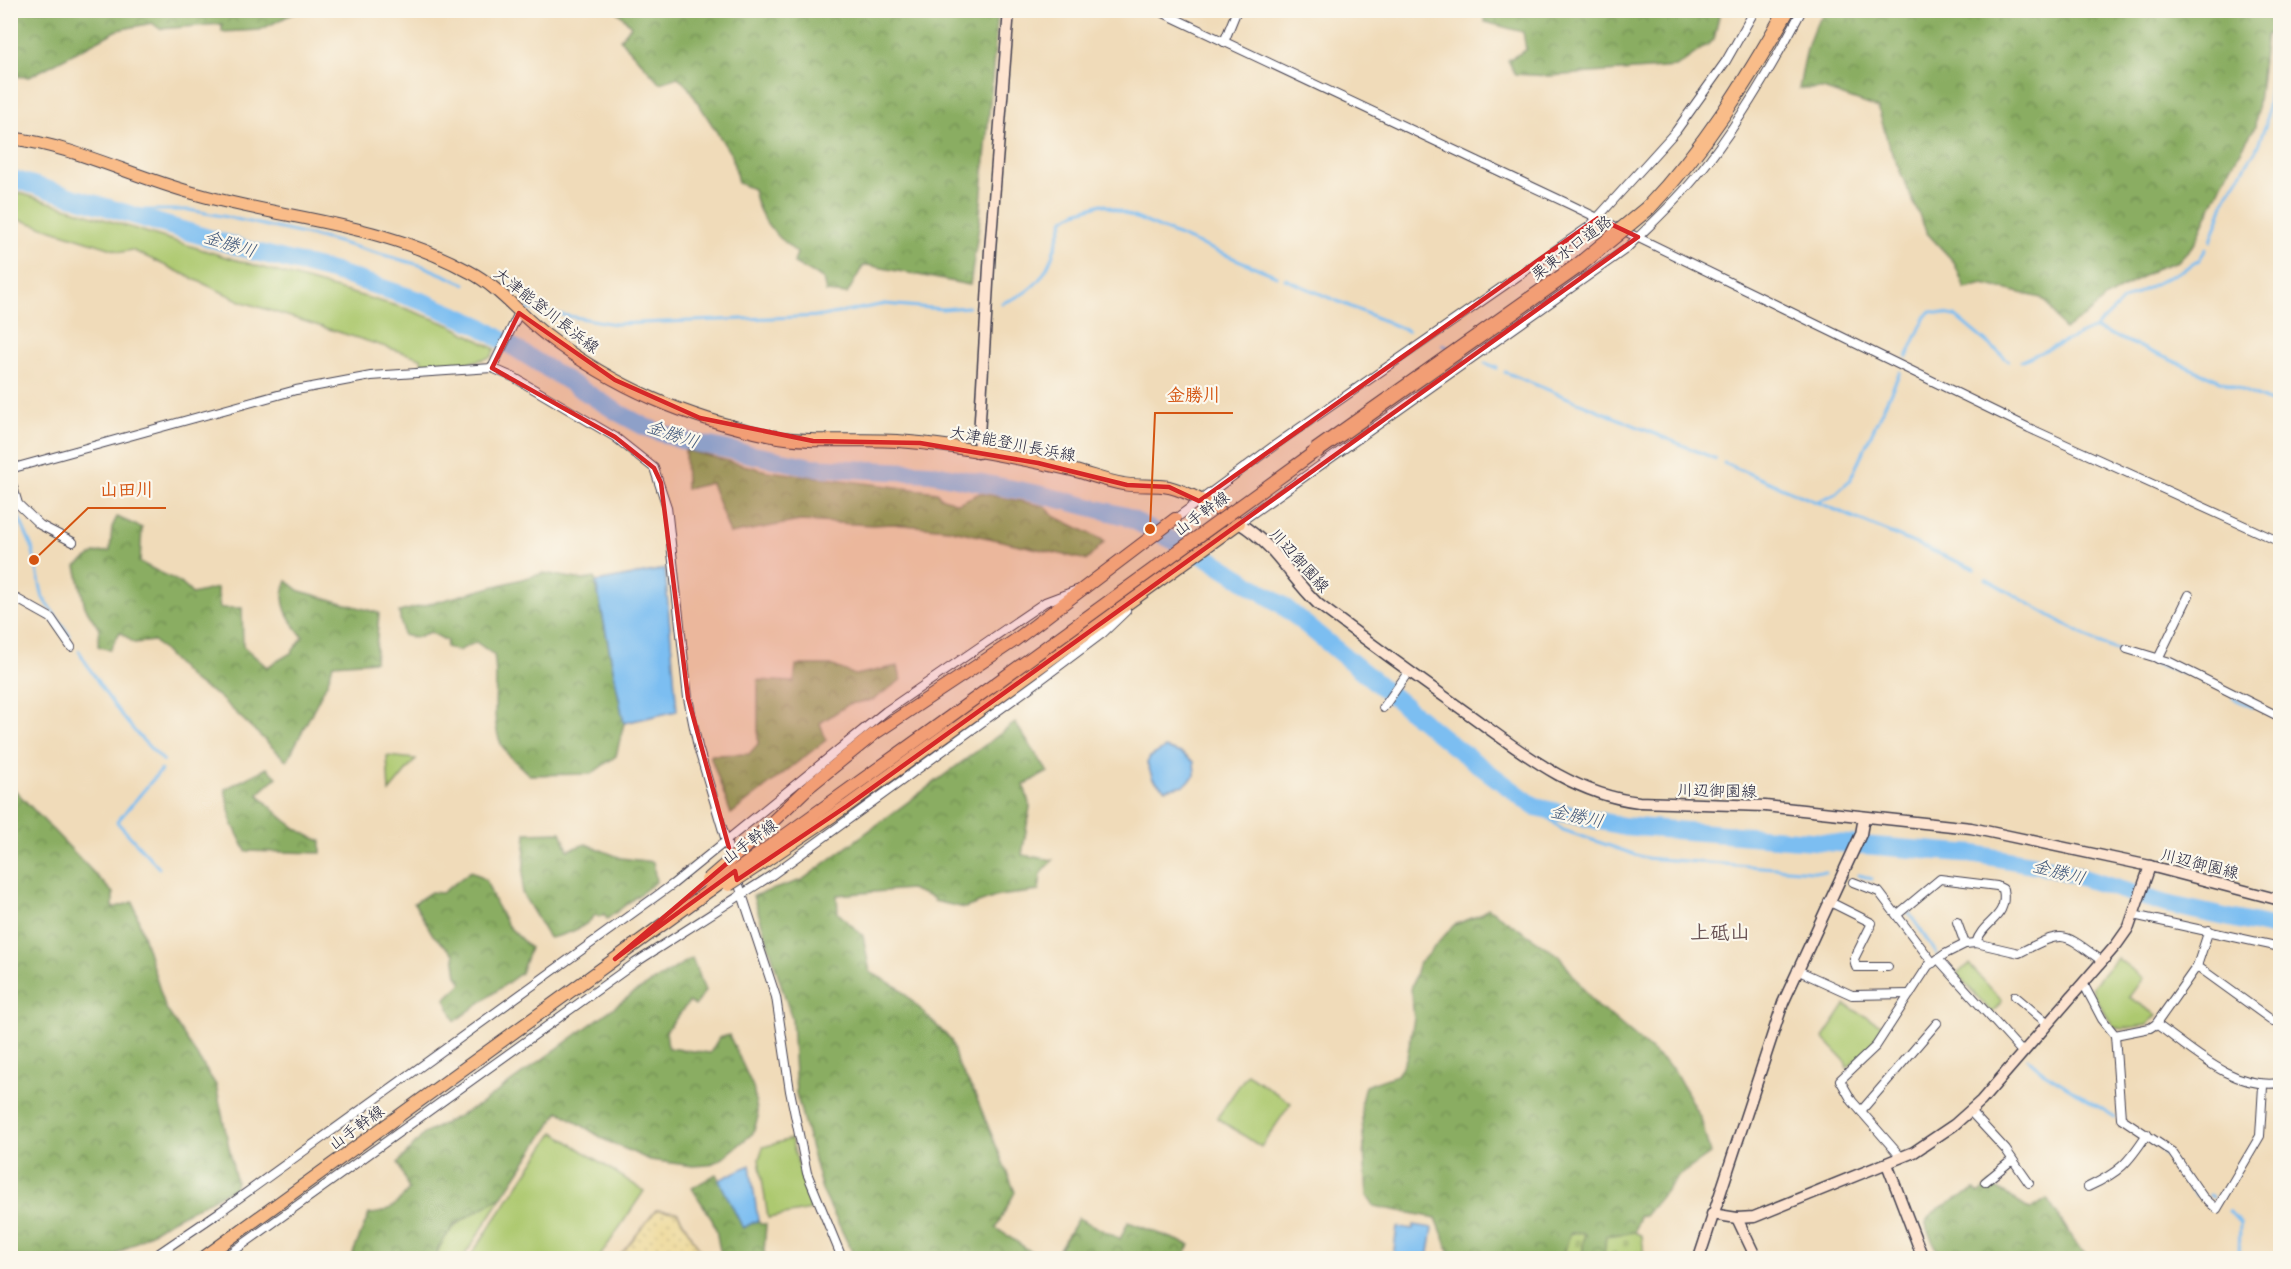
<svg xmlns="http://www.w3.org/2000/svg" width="2291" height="1269" font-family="Delius,'Klee One',sans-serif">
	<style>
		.green { fill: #adc970; stroke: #687656; stroke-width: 1.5 }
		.forest { fill: url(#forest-crowns); stroke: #56684e; stroke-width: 1.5 }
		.sand { fill: url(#sand-dots); stroke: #887e6c; stroke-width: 1.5 }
		.cemetery { fill: url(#cemetery-stones); stroke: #687656; stroke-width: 1.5 }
		.water { fill: #7cbef1; stroke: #4f7096; stroke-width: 1.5 }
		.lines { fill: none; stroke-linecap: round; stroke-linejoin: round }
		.stream { stroke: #7cbef1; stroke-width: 3 }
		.river { stroke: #7cbef1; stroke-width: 18 }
		.street-casing { stroke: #413e4e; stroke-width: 10 }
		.secondary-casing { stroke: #413e4e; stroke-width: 13 }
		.primary-casing { stroke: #413e4e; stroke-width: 14 }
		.highway-casing { stroke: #413e4e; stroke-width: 17 }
		.street { stroke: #fff; stroke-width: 8 }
		.secondary { stroke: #fde4d0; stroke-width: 10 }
		.primary { stroke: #f9bc89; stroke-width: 12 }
		.highway { stroke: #f9bc89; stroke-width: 15 }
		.primary-bridge-casing { stroke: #413e4e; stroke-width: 14; stroke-linecap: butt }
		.highway-bridge-casing { stroke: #413e4e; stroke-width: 17; stroke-linecap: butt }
		.primary-bridge { stroke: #f9bc89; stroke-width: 12 }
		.highway-bridge { stroke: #f9bc89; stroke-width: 15 }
		.marked { fill: #d62828; fill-opacity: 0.2; stroke: #d62828; stroke-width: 4.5; stroke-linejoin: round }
		.labels { text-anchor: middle; stroke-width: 4.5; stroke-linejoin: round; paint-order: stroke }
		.street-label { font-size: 16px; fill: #22223b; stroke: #fbf7ec }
		.water-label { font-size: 18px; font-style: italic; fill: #42597b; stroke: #fbf7ec }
		.quarter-label { font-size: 20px; font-weight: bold; fill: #695254; stroke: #fbf7ec }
		.leader { fill: none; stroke: #d45411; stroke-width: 2 }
		.callout-dot { fill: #d45411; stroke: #fbf7ec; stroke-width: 2 }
		.callout-label { font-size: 18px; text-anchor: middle; font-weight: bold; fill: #d45411; stroke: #fbf7ec; stroke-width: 4.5; stroke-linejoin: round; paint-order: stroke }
	</style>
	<defs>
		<pattern id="forest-crowns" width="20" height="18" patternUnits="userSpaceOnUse" patternTransform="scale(1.5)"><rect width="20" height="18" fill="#8aad62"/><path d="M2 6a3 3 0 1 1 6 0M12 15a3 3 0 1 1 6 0" fill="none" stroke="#708c52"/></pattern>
		<pattern id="sand-dots" width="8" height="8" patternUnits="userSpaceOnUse" patternTransform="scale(1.5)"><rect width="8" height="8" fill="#eeda9e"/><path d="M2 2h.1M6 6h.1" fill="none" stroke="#ccbb89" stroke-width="1.8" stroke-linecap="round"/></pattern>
		<pattern id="cemetery-stones" width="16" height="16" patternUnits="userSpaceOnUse" patternTransform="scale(1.5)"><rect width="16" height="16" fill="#adc970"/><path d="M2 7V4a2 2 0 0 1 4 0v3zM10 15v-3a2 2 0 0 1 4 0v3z" fill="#95ac62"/></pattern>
	</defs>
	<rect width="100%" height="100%" fill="#fbf7ec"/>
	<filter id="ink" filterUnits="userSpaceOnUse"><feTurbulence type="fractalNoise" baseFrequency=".0167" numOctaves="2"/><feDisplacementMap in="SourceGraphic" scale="12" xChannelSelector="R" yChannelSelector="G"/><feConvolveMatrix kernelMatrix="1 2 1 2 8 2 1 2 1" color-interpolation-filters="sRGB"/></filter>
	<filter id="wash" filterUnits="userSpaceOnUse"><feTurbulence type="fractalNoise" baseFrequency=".008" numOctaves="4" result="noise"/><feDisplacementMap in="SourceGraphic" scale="24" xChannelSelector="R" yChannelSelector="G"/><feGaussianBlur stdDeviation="1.35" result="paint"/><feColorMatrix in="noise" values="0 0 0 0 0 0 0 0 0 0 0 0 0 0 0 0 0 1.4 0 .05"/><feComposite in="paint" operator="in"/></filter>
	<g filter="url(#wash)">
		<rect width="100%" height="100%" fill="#f0dbb9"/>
		<g class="green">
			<polygon points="10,190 226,257 407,309 452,326 495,349 491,357 460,365 422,366 421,358 243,302 132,250 122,252 11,217"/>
			<polygon points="387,756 416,759 389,792"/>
			<polygon points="2117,958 2143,978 2129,997 2157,1015 2147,1025 2121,1029 2113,1026 2095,997 2092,987"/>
			<polygon points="1969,964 2002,1001 1992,1013 1957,974"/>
			<polygon points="1845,1005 1883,1026 1867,1051 1847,1068 1845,1061 1823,1038"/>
			<polygon points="1247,1074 1291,1103 1261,1147 1217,1118"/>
			<polygon points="554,1132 644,1191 599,1258 469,1258"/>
			<polygon points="791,1139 811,1210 768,1218 759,1159 763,1147"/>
			<path d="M 503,1196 L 463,1258 L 436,1258 C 443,1225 476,1212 503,1196 Z"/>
		</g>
		<g class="forest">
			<polygon points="11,10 298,10 298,11 260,30 222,32 222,24 160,29 152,23 118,30 29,77 11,76"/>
			<path d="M 617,11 L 998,11 L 979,226 L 970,285 L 867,265 L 863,266 L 847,294 L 826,292 L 823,279 L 794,263 L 797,253 C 773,233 759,220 753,189 L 738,183 L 732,156 L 688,87 L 678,77 L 660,83 L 620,39 L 631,26 Z"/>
			<polygon points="1485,11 1485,10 1720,11 1714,40 1676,67 1549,76 1515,74 1508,60 1526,50 1523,32 1485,22"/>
			<path d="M 1827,11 L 2280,10 L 2280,27 L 2266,35 L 2255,127 L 2225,177 L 2195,243 L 2178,261 L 2155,269 L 2106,298 L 2084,317 L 2064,330 L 2049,305 L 2041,298 L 1983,284 L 1965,289 L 1954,262 L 1927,233 L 1889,146 L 1878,108 L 1823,89 L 1799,89 C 1804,64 1807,29 1827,11 Z"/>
			<polygon points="685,450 767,471 937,492 940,497 958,503 980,493 1044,506 1056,517 1105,541 1087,560 948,529 892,524 873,525 800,521 730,534 711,483 686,489"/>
			<path d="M 117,517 L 142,528 L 140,562 C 157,573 180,578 192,594 L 217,588 L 220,608 L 242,608 L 243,646 L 267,667 L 291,653 L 303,637 C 290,621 276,603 287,581 L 300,591 L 379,613 L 375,661 L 333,664 L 328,681 L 287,761 L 218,696 L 193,681 L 154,641 L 134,643 L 120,632 L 110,650 L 98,646 L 99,629 L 85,607 L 76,566 L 95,553 L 110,551 L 112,527 Z"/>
			<path d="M 544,573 L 583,580 L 595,578 L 624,723 L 616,756 L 591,774 L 529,775 C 521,766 505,755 501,744 C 489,717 500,683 494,655 L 476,642 L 458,651 L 446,647 L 447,641 L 430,632 L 415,638 L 403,635 L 399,612 Z"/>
			<polygon points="796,665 831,665 855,675 898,666 901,680 873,700 849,704 820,723 826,740 731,814 710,755 749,754 758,744 758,680 794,682"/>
			<polygon points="1015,723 1048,772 1024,785 1030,807 1022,855 1053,860 1041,874 1039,891 998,896 965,908 934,901 933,898 910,889 837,895 838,913 863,936 870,972 899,988 951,1040 957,1063 975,1094 1015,1192 996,1228 1039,1257 1056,1254 1078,1218 1120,1239 1128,1222 1190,1245 1182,1258 855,1258 822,1190 796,1093 792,1019 753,896 802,880"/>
			<path d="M 267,768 L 277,777 L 258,794 C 276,813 296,832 321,841 L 321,853 L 246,851 L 232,823 L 225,789 Z"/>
			<polygon points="11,786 113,893 113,908 133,902 165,1007 216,1085 236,1181 234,1188 170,1221 111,1258 11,1258"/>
			<path d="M 561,832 L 568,850 L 586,844 L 621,858 L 653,862 L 656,882 L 607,919 L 604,914 L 599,917 L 595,915 C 586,928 565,935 549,938 L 522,893 L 526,833 Z"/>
			<polygon points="471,871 486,880 495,903 508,926 530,948 521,973 455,1021 445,999 462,983 457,976 454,954 433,935 414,903 431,892 442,893"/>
			<polygon points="1488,908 1559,956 1597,1007 1611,1016 1674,1070 1701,1119 1710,1154 1677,1177 1645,1216 1639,1215 1635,1232 1606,1236 1604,1258 1582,1258 1584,1234 1570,1233 1563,1258 1452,1258 1436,1218 1374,1206 1367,1196 1361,1102 1365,1086 1397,1075 1407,1057 1414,1019 1411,989 1418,965 1454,925 1480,915"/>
			<path d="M 692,958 L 705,991 L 695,1006 L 689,1002 L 666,1031 L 668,1048 L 710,1053 L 719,1038 L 729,1035 L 753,1087 L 758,1117 L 753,1133 L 723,1158 L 709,1165 L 693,1166 L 650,1160 L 607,1141 L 559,1111 L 503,1196 L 455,1224 L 438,1248 L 436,1258 L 351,1258 L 369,1214 C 389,1213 396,1205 409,1190 L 398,1163 L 424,1134 L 479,1105 L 634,993 Z"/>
			<path d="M 716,1174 L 743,1228 L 758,1220 L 760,1224 L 766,1224 L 764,1252 L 767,1258 L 723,1258 C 719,1250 719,1245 717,1235 C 715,1219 700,1202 692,1188 Z"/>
			<path d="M 1990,1184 L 2030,1210 L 2047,1199 L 2080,1249 L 2090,1258 L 1942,1258 C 1938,1249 1927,1234 1926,1224 C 1925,1211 1964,1196 1975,1190 L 1978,1194 Z"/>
		</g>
		<polygon class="sand" points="656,1210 677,1212 705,1258 618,1258"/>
		<g class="cemetery">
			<polygon points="1635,1232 1642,1236 1644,1258 1604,1258 1606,1236"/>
			<polygon points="1570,1233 1584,1234 1582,1258 1563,1258"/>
		</g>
		<g class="water">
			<polygon points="665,569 677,711 624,723 596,582"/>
			<polygon points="1165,748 1181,753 1194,762 1195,775 1185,785 1165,789 1153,779 1147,763 1150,757"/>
			<polygon points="750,1165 758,1220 743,1228 719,1180"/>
			<polygon points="1414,1225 1433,1228 1428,1258 1393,1258 1397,1227 1413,1229"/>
		</g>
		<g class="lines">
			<g class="stream">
				<polyline points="121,210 189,210 222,216 330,240 423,266 465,284"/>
				<polyline points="2211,241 2227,195 2256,150 2266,124 2275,46 2280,41"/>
				<polyline points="1285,279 1408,331"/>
				<path d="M 1002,303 C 1047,289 1051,260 1064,219 L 1076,212 L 1102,204 L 1277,276"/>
				<polyline points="528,309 615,324 822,316 885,304 942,309 968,307"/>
				<polyline points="2095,328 2280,406"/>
				<polyline points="1442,345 1450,348"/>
				<polyline points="1907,357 1925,317 1930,311 1955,316 2009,361"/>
				<polyline points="2021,361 2095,328 2124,300 2188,267 2199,260 2206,249"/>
				<polyline points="1485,363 1497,368"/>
				<polyline points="1505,372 1716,459"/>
				<polyline points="1724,463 1816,502 1835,494 1850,480 1900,372"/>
				<polyline points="10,497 32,547 43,598 70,636"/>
				<polyline points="1817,502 1975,569"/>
				<polyline points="1986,579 2098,643 2122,652"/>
				<path d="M 79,651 C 103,692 128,729 164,761"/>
				<polyline points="2128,655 2182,672"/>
				<polyline points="2233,698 2252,707"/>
				<polyline points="1535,807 1563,830 1645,858 1825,872"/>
				<polyline points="159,868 117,822 161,770"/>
				<polyline points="1859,875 1872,879"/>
				<polyline points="1909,913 1937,954"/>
				<polyline points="2027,1058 2043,1072 2115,1117"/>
				<polyline points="2161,1149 2196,1195"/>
				<polyline points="2210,1195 2213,1197"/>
				<polyline points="2229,1211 2240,1223 2239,1258"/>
			</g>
			<polyline class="river" points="10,178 252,251 335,272 424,302 478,325 619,413 645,427 681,440 812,467 930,473 1039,494 1125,516 1213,561 1282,605 1452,745 1535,807 1623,826 1975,854 2048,867 2166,904 2280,929"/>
		</g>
	</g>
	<g filter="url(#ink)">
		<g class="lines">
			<g class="street-casing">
				<g id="street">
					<polyline points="1157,10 1571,205 2029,428 2280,542"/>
					<polyline points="1224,42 1237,10"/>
					<polyline points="492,368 515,378 615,437 654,468 667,507 688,698 698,747 732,861"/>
					<polyline points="10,469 296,390 371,376 492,368 519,313"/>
					<polyline points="10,477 18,504 40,525 73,542"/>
					<polyline points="1175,519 1275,445 1590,226 1676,131 1726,61 1755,10"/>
					<path d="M 1239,523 L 1626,249 C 1651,224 1677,201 1699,173 C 1739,124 1772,67 1802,10"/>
					<polyline points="10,595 51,618 71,647"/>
					<polyline points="2127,649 2170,662 2278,716 2280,705"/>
					<polyline points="2158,659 2189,595"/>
					<polyline points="1383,708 1409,671"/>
					<polyline points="736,876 776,997 790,1091 807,1173 842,1258"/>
					<polyline points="1853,882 1879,892 1933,963"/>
					<polyline points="1828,901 1872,923 1854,959 1856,967 1888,967"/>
					<path d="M 1898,914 L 1940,879 L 1997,886 L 2003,889 C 2009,919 1983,920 1976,943"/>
					<polyline points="2133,915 2280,947"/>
					<polyline points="1957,922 1965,944"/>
					<polyline points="1938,959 2023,1053"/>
					<polyline points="2197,966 2273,1021 2280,1022"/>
					<polyline points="1797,970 1852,995 1910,994"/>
					<polyline points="2083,983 2102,1019 2115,1035 2121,1118 2172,1152 2203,1197 2217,1209 2260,1136 2263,1086"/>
					<polyline points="2015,996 2048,1024"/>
					<path d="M 2156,1024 C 2193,1050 2233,1090 2280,1083"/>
					<polyline points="2115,1035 2150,1028 2156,1024 2197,966 2209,930"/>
					<polyline points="1861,1111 1937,1023"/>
					<polyline points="1970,1111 2006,1150 2029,1183"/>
					<path d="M 1901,1157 L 1852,1101 L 1840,1080 L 1876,1046 L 1928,966 L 1945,954 L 1965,944 L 1976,943 L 2019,953 C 2065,930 2061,931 2102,961"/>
					<polyline points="1985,1182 2012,1160"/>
					<path d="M 2088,1187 C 2120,1172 2128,1163 2147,1134"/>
					<polyline points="152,1258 221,1211 673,884 886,711 1045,602 1077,590"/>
					<polyline points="224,1258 635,963 772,875 1039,681 1103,633 1126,611"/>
				</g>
			</g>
			<g class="secondary-casing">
				<g id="secondary">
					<polyline points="978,453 990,250 1009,10"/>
					<path d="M 1239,523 C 1277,547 1288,575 1318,604 C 1366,640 1414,675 1463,710 C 1518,749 1570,794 1639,802 L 1765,806 L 1971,828 L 2150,866 L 2280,900"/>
					<polyline points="1887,1164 1923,1258"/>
					<polyline points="1712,1214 1737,1218 1754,1217 1914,1152 1954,1125 1981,1101 2117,944 2129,927 2150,866"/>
					<polyline points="1737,1218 1756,1258"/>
					<polyline points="1699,1258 1783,1003 1861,834 1864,817"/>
				</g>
			</g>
			<g class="primary-casing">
				<g id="primary">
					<path d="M 10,138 C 74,146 131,176 193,193 C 290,221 377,221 470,272 C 499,287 520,315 546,335 C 615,388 687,418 772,436 C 813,444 855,438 897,441 C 951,444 1019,458 1072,470 C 1089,474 1105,481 1123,484 C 1138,487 1153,484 1169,487 C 1193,493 1218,510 1239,523 L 847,806 L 758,866"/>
					<polyline points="750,843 811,785 874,734 1014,641 1175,519"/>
					<polyline points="755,857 944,721"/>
					<polyline points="203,1258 710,890"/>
				</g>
			</g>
			<g class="highway-casing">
				<path id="highway" d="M 1648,208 C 1705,148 1746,82 1787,10"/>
			</g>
			<use href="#street" class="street"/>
			<use href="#secondary" class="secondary"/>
			<use href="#primary" class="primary"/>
			<use href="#highway" class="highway"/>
			<g class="primary-bridge-casing">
				<g id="primary-bridge">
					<polyline points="944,721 1316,451"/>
					<polyline points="707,880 750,843"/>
					<polyline points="729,885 758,866"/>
					<polyline points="710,890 755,857"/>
				</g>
			</g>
			<g class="highway-bridge-casing">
				<polyline id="highway-bridge" points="1316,451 1579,265 1648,208"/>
			</g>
			<use href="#primary-bridge" class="primary-bridge"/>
			<use href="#highway-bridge" class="highway-bridge"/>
		</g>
	</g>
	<path class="marked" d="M 1598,218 L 1638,237 L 847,806 L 737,880 L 735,871 L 615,959 L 732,859 L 688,698 L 661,483 L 654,468 L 615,437 L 492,368 L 519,313 L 615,380 L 700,418 L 813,441 L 920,443 L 1038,463 L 1127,485 L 1169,487 L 1199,501 Z"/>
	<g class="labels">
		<g class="street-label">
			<text transform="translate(1571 247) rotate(-37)" y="6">栗東水口道路</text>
			<text transform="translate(547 310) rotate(38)" y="6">大津能登川長浜線</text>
			<text transform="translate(1013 443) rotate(11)" y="6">大津能登川長浜線</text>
			<text transform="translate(1201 513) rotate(-36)" y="6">山手幹線</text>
			<text transform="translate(1300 560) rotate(48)" y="6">川辺御園線</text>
			<text transform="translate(1717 790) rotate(1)" y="6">川辺御園線</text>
			<text transform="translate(749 841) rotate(-36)" y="6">山手幹線</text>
			<text transform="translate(2200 863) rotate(14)" y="6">川辺御園線</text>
			<text transform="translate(356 1127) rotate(-36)" y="6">山手幹線</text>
		</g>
		<g class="water-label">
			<text transform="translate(230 244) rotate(17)" y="6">金勝川</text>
			<text transform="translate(673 434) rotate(19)" y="6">金勝川</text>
			<text transform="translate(1577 816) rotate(12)" y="6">金勝川</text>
			<text transform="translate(2059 872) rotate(15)" y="6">金勝川</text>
		</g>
		<g class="quarter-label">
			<text x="1720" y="939">上砥山</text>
		</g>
	</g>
	<path class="leader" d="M1150 529L1155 413H1233M34 560L88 508H166"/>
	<g class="callout-dot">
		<circle cx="1150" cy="529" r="6"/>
		<circle cx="34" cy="560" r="6"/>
	</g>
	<g class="callout-label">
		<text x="1194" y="401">金勝川</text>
		<text x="127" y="496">山田川</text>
	</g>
	<rect width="2291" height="1269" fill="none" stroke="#fbf7ec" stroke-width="36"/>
</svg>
